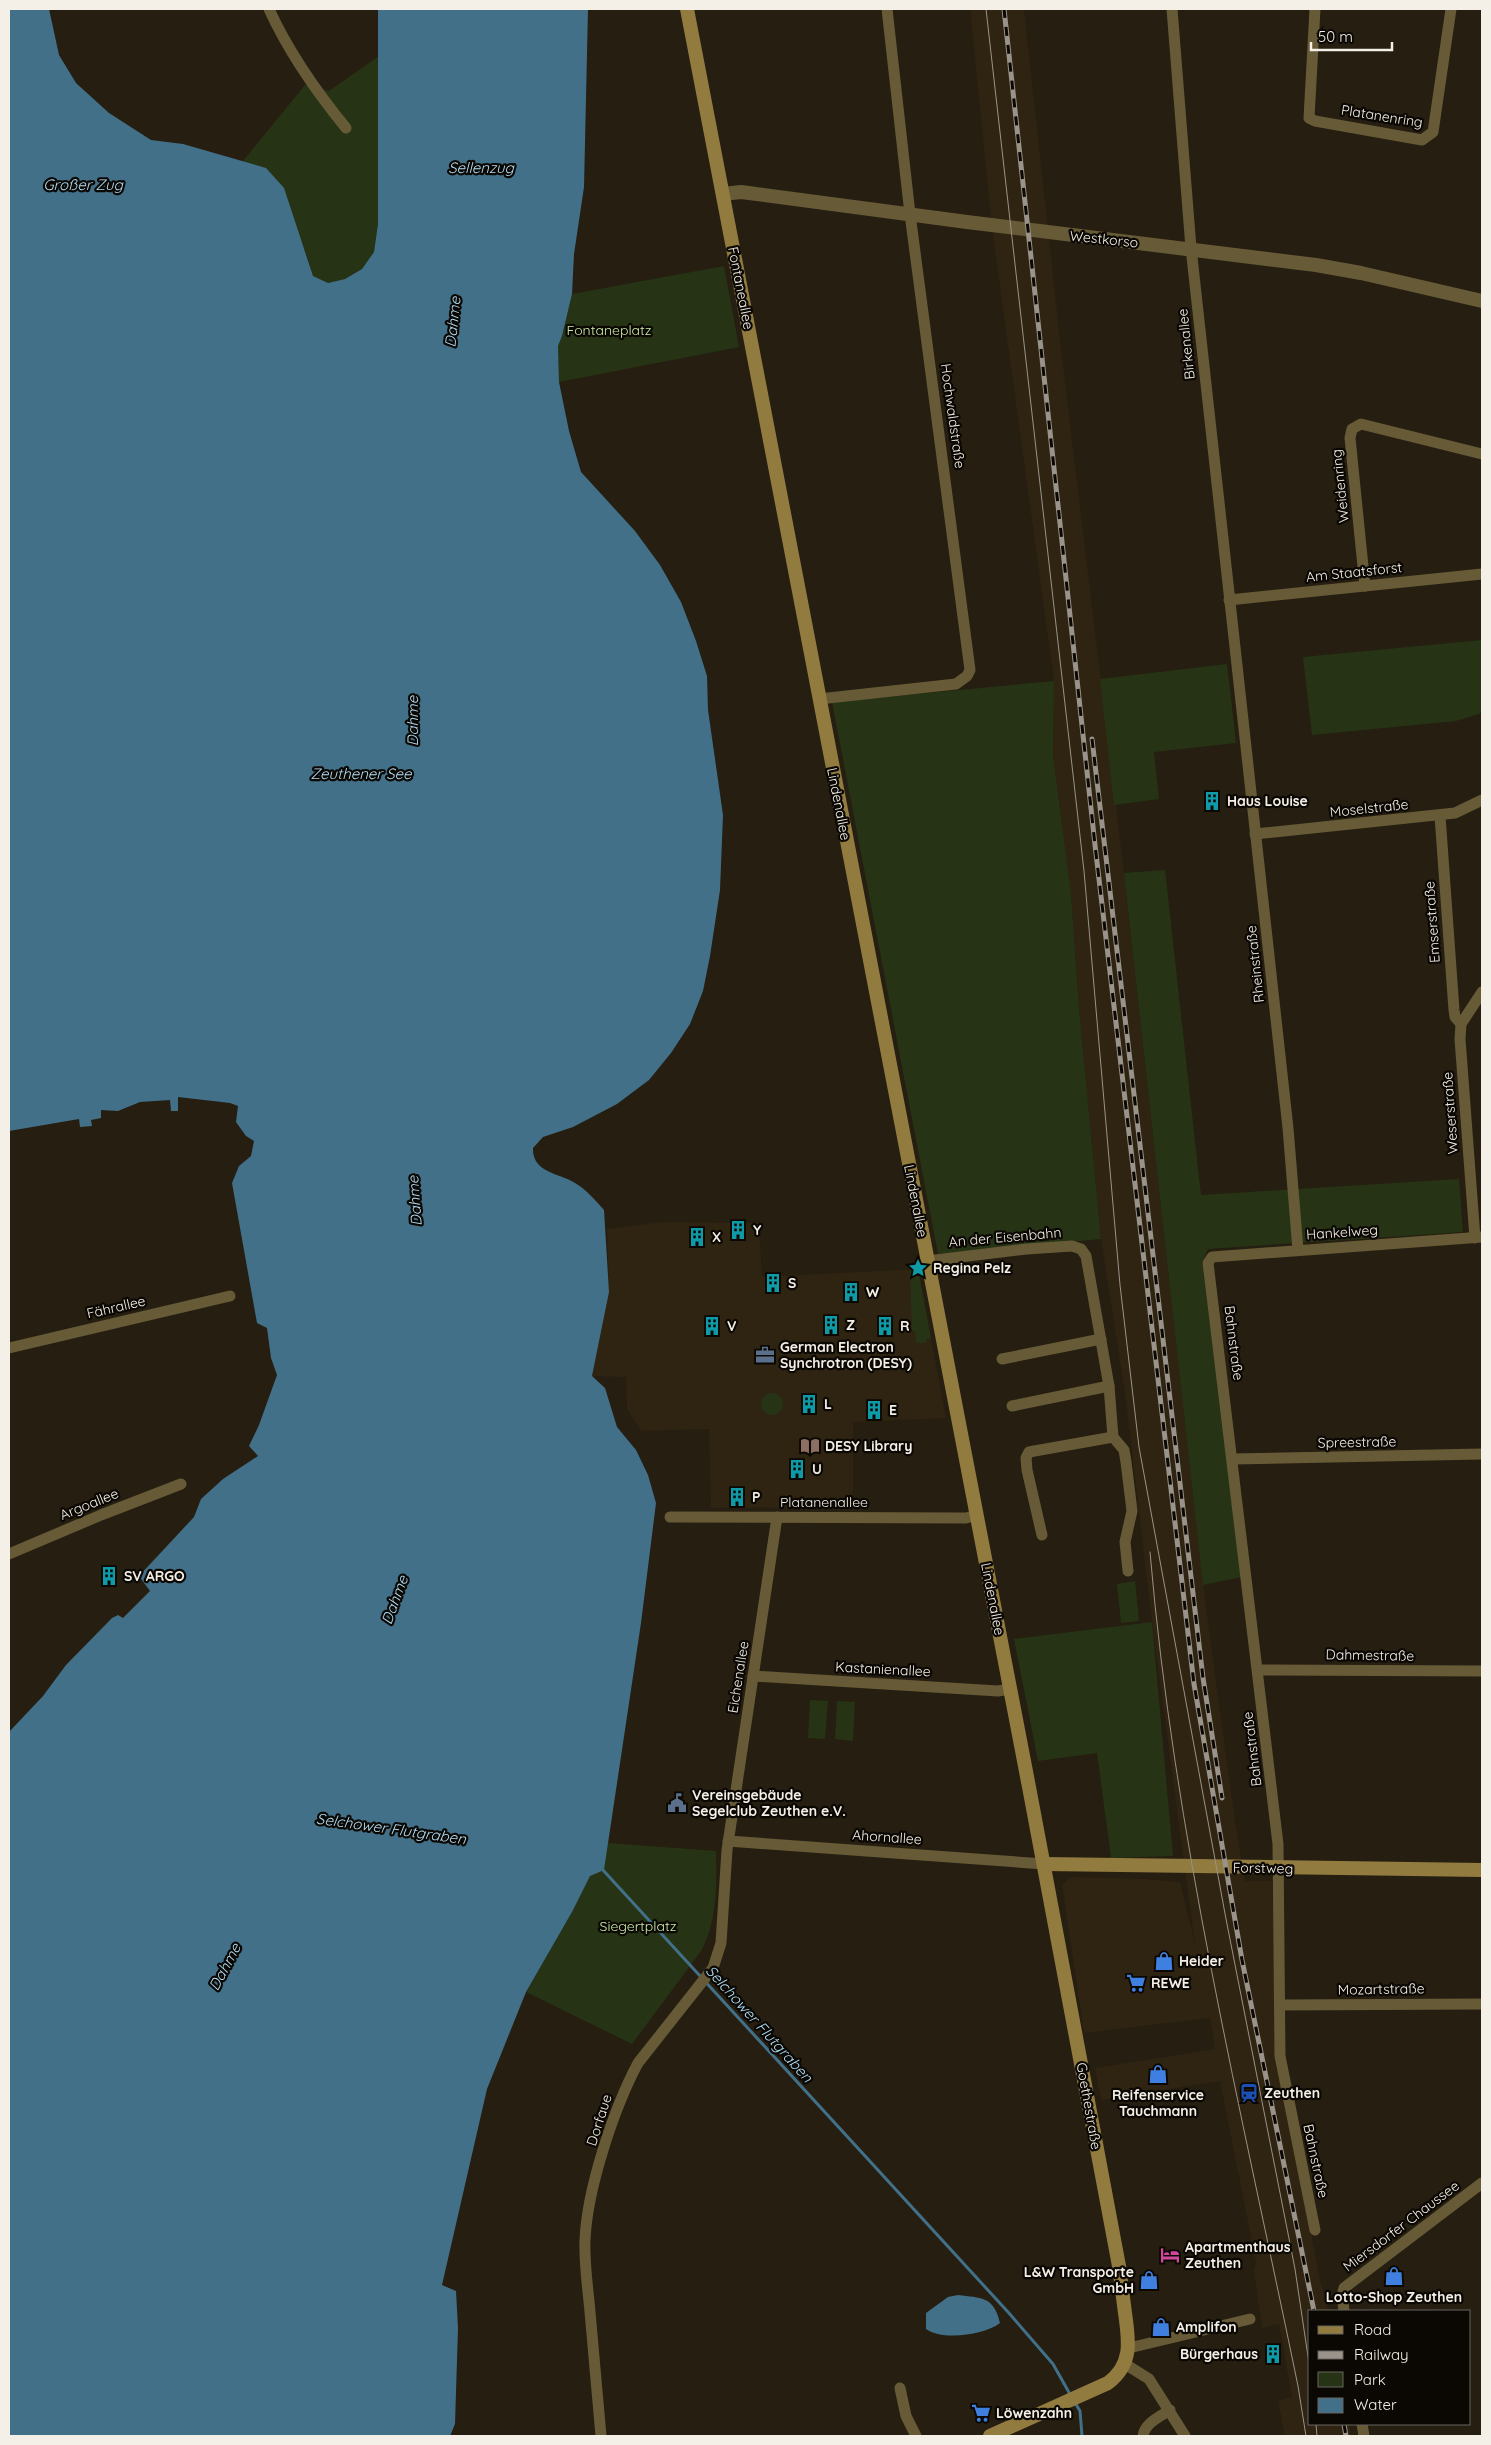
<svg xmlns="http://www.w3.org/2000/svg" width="1491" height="2445" font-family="Quicksand,sans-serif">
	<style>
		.built { fill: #2f2411 }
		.green { fill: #263415 }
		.water { fill: #427089 }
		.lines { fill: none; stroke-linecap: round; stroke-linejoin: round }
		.stream { stroke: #427089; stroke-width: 3 }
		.minor { stroke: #675a36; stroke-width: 11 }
		.tertiary { stroke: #675a36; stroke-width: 14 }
		.secondary { stroke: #917b3f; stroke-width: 14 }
		.tram { stroke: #999389; stroke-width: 1 }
		.rail-casing { stroke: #999389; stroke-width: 5 }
		.rail { stroke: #0b0804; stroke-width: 3; stroke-dasharray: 9; stroke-linecap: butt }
		.labels { text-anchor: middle; stroke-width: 4.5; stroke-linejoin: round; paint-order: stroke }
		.street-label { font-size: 14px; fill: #f4efe7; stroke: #0b0804 }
		.park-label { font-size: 14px; fill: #caeaa8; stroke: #0b0804 }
		.poi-label { font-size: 14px; font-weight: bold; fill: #f4efe7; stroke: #0b0804; text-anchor: start }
		.water-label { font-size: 15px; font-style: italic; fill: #b1ddf5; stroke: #0b0804 }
	</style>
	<rect width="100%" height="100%" fill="#251e11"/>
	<g class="built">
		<polygon points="970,9 1024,9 1060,340 1124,873 1206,1608 1235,1821 1245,1881 1272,1881 1279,2067 1320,2280 1329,2311 1310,2311 1310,2424 1349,2424 1351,2436 1285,2436 1278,2401 1292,2397 1279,2324 1262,2328 1254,2271 1256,2262 1220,2081 1101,2100 1095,2068 1215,2049 1210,2018 1084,2033 1062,1884 1071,1877 1144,1879 1180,1882 1195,1944 1152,1622 1126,1400 1101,1239 1079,1009 1071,893 1053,755 1054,681 992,228"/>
		<polygon points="662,1222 759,1223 762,1277 918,1269 946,1418 853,1422 853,1507 711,1508 709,1429 641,1431 627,1409 626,1377 592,1376 609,1292 607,1229"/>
	</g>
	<g class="green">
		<polygon points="379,56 378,224 374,252 362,269 345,279 328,283 313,276 305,250 243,161 305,85 329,91"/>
		<polygon points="724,266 739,347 559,382 558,346 562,336 572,294"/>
		<polygon points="1482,640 1482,712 1479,714 1456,721 1312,735 1303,657"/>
		<polygon points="1227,664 1236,743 1154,752 1159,799 1114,805 1100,679"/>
		<polygon points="1054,681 1053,755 1071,893 1079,1009 1101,1239 938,1254 832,702"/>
		<polygon points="1165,870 1201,1195 1459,1179 1463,1232 1208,1249 1202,1262 1242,1577 1203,1585 1124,873"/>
		<polygon points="918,1269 931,1338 926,1339 926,1343 916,1343 915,1331 912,1331 910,1270"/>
		<circle cx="772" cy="1404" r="11"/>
		<polygon points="1135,1581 1139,1621 1121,1623 1117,1584"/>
		<polygon points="1152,1622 1173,1856 1111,1858 1097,1753 1038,1761 1014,1639"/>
		<polygon points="810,1700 828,1701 825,1739 808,1738"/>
		<polygon points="837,1701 855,1702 853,1741 835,1739"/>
		<path d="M 608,1843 L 716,1851 C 717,1883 717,1923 701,1951 L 632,2044 L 526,1992 L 572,1912 L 590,1875 L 604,1869 Z"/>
	</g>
	<g class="water">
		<path d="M 9,9 L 49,9 L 59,55 L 76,83 L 109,113 L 151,140 L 183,144 L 266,168 L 284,188 L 313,276 L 328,283 L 345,279 L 362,269 L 374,252 L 378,224 L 378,9 L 588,9 L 584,187 L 574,254 L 572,294 L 562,336 L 558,346 L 559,382 L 569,431 L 581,472 L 635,531 L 660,565 L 681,602 L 696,641 L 707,676 L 708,710 L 723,815 L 720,890 L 710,956 L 703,991 L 690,1024 L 671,1053 L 649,1080 L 617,1104 L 573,1127 L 543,1137 L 533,1148 C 532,1173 559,1173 575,1183 C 587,1190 595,1200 604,1210 L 609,1292 L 592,1376 L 605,1388 L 617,1427 L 636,1450 L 648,1475 L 656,1503 L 641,1623 L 604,1870 L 590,1876 L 572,1912 L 526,1992 L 487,2089 L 442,2285 L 456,2291 L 458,2328 L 455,2424 L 450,2436 L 9,2436 L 9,1732 L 43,1696 L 66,1665 L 112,1618 L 118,1615 L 123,1618 L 150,1591 L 139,1576 L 194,1517 L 201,1499 L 223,1479 L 258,1456 L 249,1446 L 259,1425 L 277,1375 L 271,1358 L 267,1328 L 257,1323 L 232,1183 L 239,1166 L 251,1156 L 254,1141 L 246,1136 L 236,1122 L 238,1106 L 230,1103 L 178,1097 L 178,1111 L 171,1111 L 170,1100 L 140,1102 L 118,1111 L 101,1110 L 101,1118 L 91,1120 L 92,1126 L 80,1127 L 79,1119 L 9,1131 Z"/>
		<path d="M 958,2295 C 981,2298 994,2296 1000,2323 C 985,2335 942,2341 926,2329 L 926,2313 L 948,2297 Z"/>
	</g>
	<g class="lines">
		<g class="stream">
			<polyline points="602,1869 1008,2312 1053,2364 1071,2396"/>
			<polyline points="1074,2401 1080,2411 1082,2436"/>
		</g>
		<g class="minor">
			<path d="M 269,9 C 289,53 315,90 346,128"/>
			<polyline points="1172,9 1191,248 1288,1128 1298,1250"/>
			<polyline points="1315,9 1309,118 1315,121 1422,140 1433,132 1451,9"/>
			<polyline points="1365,586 1350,438 1352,429 1361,424 1482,454"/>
			<polyline points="1229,600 1482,574"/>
			<polyline points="819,699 956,684 967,676 970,670 910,214 887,9"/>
			<polyline points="1440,816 1454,1010 1455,1017 1461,1024"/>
			<polyline points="1255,834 1455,813 1482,800"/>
			<polyline points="1475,1238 1460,1039 1461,1024 1482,992"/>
			<polyline points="927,1261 1027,1249 1072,1246 1081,1249 1086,1256 1109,1386 1113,1437 1124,1450 1126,1462 1132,1511 1125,1542 1128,1571"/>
			<polyline points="9,1348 230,1296"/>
			<polyline points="1002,1359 1101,1339"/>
			<polyline points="1012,1406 1109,1386"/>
			<polyline points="1233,1459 1482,1454"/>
			<polyline points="670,1517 966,1518 977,1515"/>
			<polyline points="1042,1535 1027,1470 1026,1458 1029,1452 1113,1437"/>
			<polyline points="9,1554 101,1515 181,1484"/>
			<polyline points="1258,1670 1482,1671"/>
			<polyline points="753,1676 998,1691 1010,1689"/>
			<polyline points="728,1841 1044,1864"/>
			<polyline points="1280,2005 1482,2004"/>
			<polyline points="1315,2230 1280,2056 1278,1844 1208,1263 1212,1257 1482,1237"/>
			<polyline points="1344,2311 1342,2295 1344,2288 1482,2183"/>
			<polyline points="1129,2348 1250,2319"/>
			<polyline points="1125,2364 1149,2379 1185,2436"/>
			<polyline points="900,2388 906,2416 916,2436"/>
			<polyline points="1362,2424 1364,2436"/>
			<path d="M 601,2436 C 597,2395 594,2353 590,2312 C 588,2288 584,2264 585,2240 C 587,2189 614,2108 638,2063 L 713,1968 L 721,1943 L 727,1850 L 777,1517"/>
			<path d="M 1143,2436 C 1145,2423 1159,2417 1170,2410"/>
		</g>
		<polyline class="tertiary" points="723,194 741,192 967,222 1316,265 1361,273 1482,301"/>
		<g class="secondary">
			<path d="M 687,9 L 1029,1787 L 1119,2266 C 1121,2282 1123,2297 1125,2313 C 1129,2341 1133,2364 1108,2383 L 990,2436"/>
			<polyline points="1044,1864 1482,1870"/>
		</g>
		<g class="tram">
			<polyline points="986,9 1084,871 1120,1285 1139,1447 1226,1919 1295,2269 1310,2370"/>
			<path d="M 1150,1552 C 1174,1834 1241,2109 1298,2386 L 1306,2436"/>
			<polyline points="1316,2424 1317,2436"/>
		</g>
		<g class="rail-casing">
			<g id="rail">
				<polyline points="1004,9 1095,845 1194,1684 1242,1960 1314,2311"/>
				<polyline points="1092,739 1203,1678 1222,1798"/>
				<polyline points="1344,2424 1346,2436"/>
			</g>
		</g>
		<use href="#rail" class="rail"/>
	</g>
	<defs>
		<g id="building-bare" transform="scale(1.5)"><path d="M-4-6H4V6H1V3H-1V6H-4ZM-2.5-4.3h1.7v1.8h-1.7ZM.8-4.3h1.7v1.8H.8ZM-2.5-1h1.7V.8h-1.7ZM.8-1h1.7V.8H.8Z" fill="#0f9aa8" stroke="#0b0804" stroke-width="2.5" paint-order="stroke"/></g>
		<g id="sight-bare" transform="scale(1.5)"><path d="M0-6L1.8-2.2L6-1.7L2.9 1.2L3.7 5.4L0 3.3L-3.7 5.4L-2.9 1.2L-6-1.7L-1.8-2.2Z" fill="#0f9aa8" stroke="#0b0804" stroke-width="2.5" paint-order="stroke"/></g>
		<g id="office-bare" transform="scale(1.5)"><path d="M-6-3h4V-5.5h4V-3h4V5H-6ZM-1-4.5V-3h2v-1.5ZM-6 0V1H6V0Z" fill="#5c6f8a" stroke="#0b0804" stroke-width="2.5" paint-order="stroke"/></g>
		<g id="library-bare" transform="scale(1.5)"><path d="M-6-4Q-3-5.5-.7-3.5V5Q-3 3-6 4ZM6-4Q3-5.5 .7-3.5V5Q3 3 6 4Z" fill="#8d6e63" stroke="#0b0804" stroke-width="2.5" paint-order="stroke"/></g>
		<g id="civic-bare" transform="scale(1.5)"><path d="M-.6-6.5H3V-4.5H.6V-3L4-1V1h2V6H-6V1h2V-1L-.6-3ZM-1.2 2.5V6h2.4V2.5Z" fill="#5c6f8a" stroke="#0b0804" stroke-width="2.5" paint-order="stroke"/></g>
		<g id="shop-bare" transform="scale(1.5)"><path d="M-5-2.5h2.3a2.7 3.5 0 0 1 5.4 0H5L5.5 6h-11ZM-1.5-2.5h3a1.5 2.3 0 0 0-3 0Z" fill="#3f7fe0" stroke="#0b0804" stroke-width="2.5" paint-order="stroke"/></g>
		<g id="supermarket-bare" transform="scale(1.5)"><path d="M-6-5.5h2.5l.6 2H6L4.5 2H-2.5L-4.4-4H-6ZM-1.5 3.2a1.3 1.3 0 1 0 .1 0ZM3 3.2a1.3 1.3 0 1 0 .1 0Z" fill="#3f7fe0" stroke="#0b0804" stroke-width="2.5" paint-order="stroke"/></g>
		<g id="station-bare" transform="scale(1.5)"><path d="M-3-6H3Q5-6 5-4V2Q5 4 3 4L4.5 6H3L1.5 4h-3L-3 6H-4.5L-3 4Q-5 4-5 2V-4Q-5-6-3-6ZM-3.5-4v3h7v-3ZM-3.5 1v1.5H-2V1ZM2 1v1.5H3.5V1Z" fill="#1a4fb4" stroke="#0b0804" stroke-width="2.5" paint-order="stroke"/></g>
		<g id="hotel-bare" transform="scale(1.5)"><path d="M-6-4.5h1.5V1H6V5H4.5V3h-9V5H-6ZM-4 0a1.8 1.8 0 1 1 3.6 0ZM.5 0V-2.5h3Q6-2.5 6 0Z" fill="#d1479c" stroke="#0b0804" stroke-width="2.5" paint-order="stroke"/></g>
	</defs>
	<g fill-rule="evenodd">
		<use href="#building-bare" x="1212" y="801"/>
		<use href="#building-bare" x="738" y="1230"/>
		<use href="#building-bare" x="697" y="1237"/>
		<use href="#sight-bare" x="918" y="1268"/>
		<use href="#building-bare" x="773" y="1283"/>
		<use href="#building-bare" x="851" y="1292"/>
		<use href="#building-bare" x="831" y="1325"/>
		<use href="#building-bare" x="712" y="1326"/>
		<use href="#building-bare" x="885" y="1326"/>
		<use href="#office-bare" x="765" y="1355"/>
		<use href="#building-bare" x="809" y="1404"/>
		<use href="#building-bare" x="874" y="1410"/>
		<use href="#library-bare" x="810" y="1446"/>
		<use href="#building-bare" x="797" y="1469"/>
		<use href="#building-bare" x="737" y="1497"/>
		<use href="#building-bare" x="109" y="1576"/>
		<use href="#civic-bare" x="677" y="1803"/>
		<use href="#shop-bare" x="1164" y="1961"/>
		<use href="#supermarket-bare" x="1136" y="1983"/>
		<use href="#shop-bare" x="1158" y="2074"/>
		<use href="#station-bare" x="1249" y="2093"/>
		<use href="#hotel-bare" x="1170" y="2255"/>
		<use href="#shop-bare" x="1394" y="2276"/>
		<use href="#shop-bare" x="1149" y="2280"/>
		<use href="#shop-bare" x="1161" y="2327"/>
		<use href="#building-bare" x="1273" y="2354"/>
		<use href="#supermarket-bare" x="981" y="2413"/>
	</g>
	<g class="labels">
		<g class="street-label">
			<text transform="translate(1382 116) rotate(9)" y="5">Platanenring</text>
			<text transform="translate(1104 239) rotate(6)" y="5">Westkorso</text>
			<text transform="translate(741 288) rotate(79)" y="5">Fontaneallee</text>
			<text transform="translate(1186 344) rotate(-96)" y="5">Birkenallee</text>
			<text transform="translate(953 416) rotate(82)" y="5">Hochwaldstraße</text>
			<text transform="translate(1340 486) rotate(-96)" y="5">Weidenring</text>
			<text transform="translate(1354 572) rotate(-6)" y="5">Am Staatsforst</text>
			<text transform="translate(839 804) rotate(79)" y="5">Lindenallee</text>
			<text transform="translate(1369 808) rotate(-6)" y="5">Moselstraße</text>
			<text transform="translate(1432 922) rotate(-94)" y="5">Emserstraße</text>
			<text transform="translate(1255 964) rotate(-96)" y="5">Rheinstraße</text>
			<text transform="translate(1450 1113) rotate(-94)" y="5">Weserstraße</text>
			<text transform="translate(916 1201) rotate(79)" y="5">Lindenallee</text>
			<text transform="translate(1342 1232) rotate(-4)" y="5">Hankelweg</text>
			<text transform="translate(1005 1237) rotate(-5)" y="5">An der Eisenbahn</text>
			<text transform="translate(116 1307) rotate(-13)" y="5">Fährallee</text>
			<text transform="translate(1234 1343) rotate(83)" y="5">Bahnstraße</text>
			<text transform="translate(1357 1442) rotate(-1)" y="5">Spreestraße</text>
			<text x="824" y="1507">Platanenallee</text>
			<text transform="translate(89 1504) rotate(-22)" y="5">Argoallee</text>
			<text transform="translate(993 1599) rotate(79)" y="5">Lindenallee</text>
			<text transform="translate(1370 1655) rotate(1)" y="5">Dahmestraße</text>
			<text transform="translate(883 1669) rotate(3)" y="5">Kastanienallee</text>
			<text transform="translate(738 1677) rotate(-81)" y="5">Eichenallee</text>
			<text transform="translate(1252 1749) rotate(-97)" y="5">Bahnstraße</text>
			<text transform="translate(887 1837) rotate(4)" y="5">Ahornallee</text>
			<text transform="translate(1263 1868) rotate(1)" y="5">Forstweg</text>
			<text transform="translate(1381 1989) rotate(-1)" y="5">Mozartstraße</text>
			<text transform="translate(1089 2106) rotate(80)" y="5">Goethestraße</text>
			<text transform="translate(599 2120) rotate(-72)" y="5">Dorfaue</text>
			<text transform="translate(1316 2161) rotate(78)" y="5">Bahnstraße</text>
			<text transform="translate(1401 2226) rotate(-37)" y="5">Miersdorfer Chaussee</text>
		</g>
		<g class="park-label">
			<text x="609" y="335">Fontaneplatz</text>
			<text x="638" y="1931">Siegertplatz</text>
		</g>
		<g class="poi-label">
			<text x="1227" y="806">Haus Louise</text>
			<text x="753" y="1235">Y</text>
			<text x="712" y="1242">X</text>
			<text x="933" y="1273">Regina Pelz</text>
			<text x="788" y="1288">S</text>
			<text x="866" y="1297">W</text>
			<text x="846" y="1330">Z</text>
			<text x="727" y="1331">V</text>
			<text x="900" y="1331">R</text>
			<text x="780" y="1352">German Electron<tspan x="780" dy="16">Synchrotron (DESY)</tspan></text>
			<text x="824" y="1409">L</text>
			<text x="889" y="1415">E</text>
			<text x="825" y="1451">DESY Library</text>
			<text x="812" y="1474">U</text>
			<text x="752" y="1502">P</text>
			<text x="124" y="1581">SV ARGO</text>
			<text x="692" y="1800">Vereinsgebäude<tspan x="692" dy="16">Segelclub Zeuthen e.V.</tspan></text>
			<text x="1179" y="1966">Heider</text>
			<text x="1151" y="1988">REWE</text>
			<text x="1264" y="2098">Zeuthen</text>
			<text x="1158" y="2100" text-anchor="middle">Reifenservice<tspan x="1158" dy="16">Tauchmann</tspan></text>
			<text x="1185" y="2252">Apartmenthaus<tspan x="1185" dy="16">Zeuthen</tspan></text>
			<text x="1134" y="2277" text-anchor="end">L&amp;W Transporte<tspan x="1134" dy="16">GmbH</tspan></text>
			<text x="1394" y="2302" text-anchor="middle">Lotto-Shop Zeuthen</text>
			<text x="1176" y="2332">Amplifon</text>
			<text x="1258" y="2359" text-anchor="end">Bürgerhaus</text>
			<text x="996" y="2418">Löwenzahn</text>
		</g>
		<g class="water-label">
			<text x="481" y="173">Sellenzug</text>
			<text x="83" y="190">Großer Zug</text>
			<text transform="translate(453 322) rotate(-84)" y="5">Dahme</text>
			<text transform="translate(413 721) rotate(-90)" y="5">Dahme</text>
			<text x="361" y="779">Zeuthener See</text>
			<text transform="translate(415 1201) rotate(-94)" y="5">Dahme</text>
			<text transform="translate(395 1600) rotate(-70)" y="5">Dahme</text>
			<text transform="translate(391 1829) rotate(8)" y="5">Selchower Flutgraben</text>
			<text transform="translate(225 1967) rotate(-62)" y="5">Dahme</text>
			<text transform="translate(759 2024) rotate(48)" y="5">Selchower Flutgraben</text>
		</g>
	</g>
	<rect width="1491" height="2445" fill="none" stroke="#f4efe7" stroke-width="20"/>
	<rect x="1308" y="2310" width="162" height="115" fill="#0b0804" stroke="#68645f"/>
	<rect x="1318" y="2326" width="25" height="8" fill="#917b3f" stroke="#68645f"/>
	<text x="1354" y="2335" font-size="15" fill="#f4efe7">Road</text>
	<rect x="1318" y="2351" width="25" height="8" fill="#999389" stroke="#68645f"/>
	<text x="1354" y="2360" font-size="15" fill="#f4efe7">Railway</text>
	<rect x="1318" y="2372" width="25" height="15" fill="#263415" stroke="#68645f"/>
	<text x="1354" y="2385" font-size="15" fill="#f4efe7">Park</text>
	<rect x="1318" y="2398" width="25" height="15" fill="#427089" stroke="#68645f"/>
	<text x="1354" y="2410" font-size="15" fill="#f4efe7">Water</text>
	<path d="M1311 42v8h81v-8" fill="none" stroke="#f4efe7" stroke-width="2.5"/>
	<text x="1318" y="42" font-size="15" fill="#f4efe7" stroke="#0b0804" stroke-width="4" paint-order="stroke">50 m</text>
</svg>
